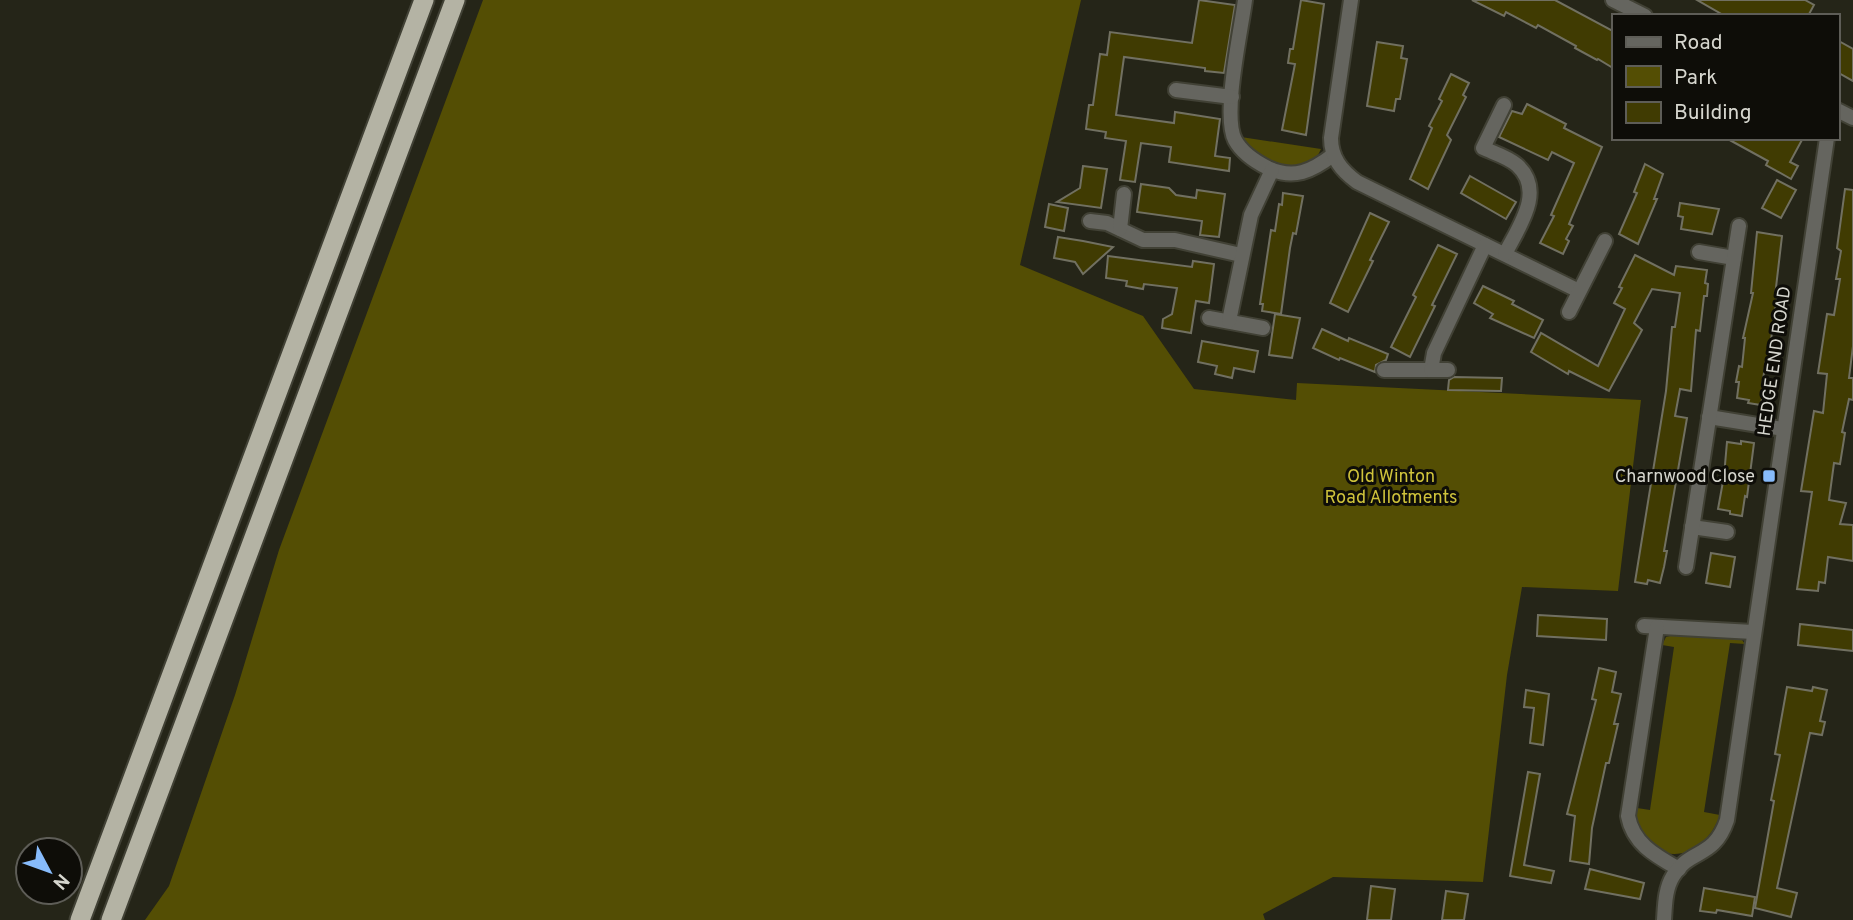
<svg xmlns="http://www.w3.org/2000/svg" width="1853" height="920" font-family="Overpass,sans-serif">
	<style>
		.green { fill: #544e04 }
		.building { fill: #403b02; stroke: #717061; stroke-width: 2 }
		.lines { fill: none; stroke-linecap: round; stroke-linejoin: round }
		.minor-casing { stroke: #414135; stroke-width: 18 }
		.trunk-casing { stroke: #414135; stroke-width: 23 }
		.minor { stroke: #65655f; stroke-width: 14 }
		.trunk { stroke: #b4b3a4; stroke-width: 19 }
		.poi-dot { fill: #87bbfb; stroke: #0e0d08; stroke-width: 2.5 }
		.labels { text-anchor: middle; stroke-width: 6; stroke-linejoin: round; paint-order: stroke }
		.street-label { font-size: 18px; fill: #d6d6ce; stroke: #0e0d08 }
		.park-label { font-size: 18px; fill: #cfc33b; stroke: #0e0d08 }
		.poi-label { font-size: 18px; fill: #d6d6ce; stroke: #0e0d08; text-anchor: end }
	</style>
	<rect width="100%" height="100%" fill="#252518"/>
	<g class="green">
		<polygon points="483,0 1081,0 1020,265 1143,316 1194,389 1296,400 1297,383 1641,400 1618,591 1522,587 1507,675 1483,882 1333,877 1263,914 1265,920 145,920 169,886 235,695 279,550"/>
		<path d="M 1241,137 L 1321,149 C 1307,183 1256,159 1241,137 Z"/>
		<path d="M 1674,635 L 1742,640 L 1745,644 L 1730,643 L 1704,812 L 1720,815 C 1707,853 1666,871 1639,833 C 1636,827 1635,818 1634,811 L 1637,808 L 1650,810 L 1674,647 L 1662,645 L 1666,637 Z"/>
	</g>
	<g class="building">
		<polygon points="1199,0 1235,5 1224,73 1205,71 1205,68 1124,57 1116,115 1174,123 1175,112 1220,119 1215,156 1230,158 1229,171 1169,162 1171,147 1141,143 1135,182 1120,180 1126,141 1105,138 1106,132 1086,129 1089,105 1093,105 1100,54 1107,55 1110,32 1192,43"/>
		<polygon points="1301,0 1324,4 1306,135 1282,130 1295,64 1288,63 1290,49 1293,49"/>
		<polygon points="1472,0 1555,0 1613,31 1613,68 1598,59 1597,60 1575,48 1576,46 1538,25 1536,28 1506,12 1504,16"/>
		<polygon points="1697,0 1805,0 1814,5 1808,16 1725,16"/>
		<polygon points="1837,40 1853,49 1853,81 1837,72"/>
		<polygon points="1377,42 1403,46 1401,58 1407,59 1400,99 1396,99 1394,111 1367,106"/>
		<polygon points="1451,74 1469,83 1463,95 1466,97 1447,135 1451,140 1428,189 1410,179 1432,128 1429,126 1442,101 1439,99"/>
		<polygon points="1527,104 1566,124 1564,128 1602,147 1569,224 1573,226 1566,239 1569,241 1563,254 1540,243 1554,216 1551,215 1574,163 1552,152 1548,160 1499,137 1512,111 1522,114"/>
		<polygon points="1726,138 1803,138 1790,162 1798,166 1791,179 1766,165 1768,161"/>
		<polygon points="1645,164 1663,174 1654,199 1657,199 1638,244 1619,234 1637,193 1634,192"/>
		<polygon points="1083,166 1107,169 1101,208 1057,202 1080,188"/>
		<polygon points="1470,176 1516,202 1506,219 1461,193"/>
		<polygon points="1777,180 1796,190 1781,218 1762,208"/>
		<polygon points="1141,184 1169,188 1176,195 1196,198 1197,190 1225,194 1219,237 1200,235 1202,221 1137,212"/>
		<polygon points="1845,189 1853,190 1853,346 1849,378 1853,378 1853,400 1849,399 1842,432 1845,433 1840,464 1834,463 1829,500 1846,503 1840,524 1853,525 1853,561 1828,557 1825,583 1819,582 1818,591 1797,589 1812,492 1801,491 1814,411 1823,413 1827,374 1818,373 1827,314 1834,315 1840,279 1836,279 1841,251 1837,248"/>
		<polygon points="1283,193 1303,196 1296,234 1293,233 1290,248 1281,314 1262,311 1263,304 1260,304 1271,230 1275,231 1279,204 1282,205"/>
		<polygon points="1680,203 1719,209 1712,234 1681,229 1683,217 1678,216"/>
		<polygon points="1049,204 1068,208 1064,231 1045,227"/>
		<polygon points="1370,213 1389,222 1370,260 1373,261 1348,312 1330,303"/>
		<polygon points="1757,232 1782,236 1775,296 1777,297 1768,361 1766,360 1762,386 1764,386 1761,405 1748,403 1749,400 1737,398 1739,382 1736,382 1739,366 1742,367 1745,338 1743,338 1753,293 1751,293"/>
		<polygon points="1058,237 1083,241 1113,247 1083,274 1075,262 1054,258"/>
		<polygon points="1438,245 1457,254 1432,305 1435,306 1410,357 1391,347 1416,297 1413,295"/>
		<polygon points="1635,255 1674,275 1676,266 1707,270 1705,283 1708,284 1707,296 1704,296 1700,331 1696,330 1691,391 1680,389 1675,416 1687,418 1664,551 1667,551 1664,567 1660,583 1648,580 1647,584 1635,582 1666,391 1672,327 1675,327 1680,293 1652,289 1634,323 1642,330 1609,391 1569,371 1568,374 1531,352 1541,333 1598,366 1625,309 1614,303 1622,288 1619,287"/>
		<polygon points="1108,256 1192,267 1193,261 1214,264 1209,303 1196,301 1191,333 1162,328 1163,319 1172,314 1177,288 1144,284 1143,289 1126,286 1127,281 1106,278"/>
		<polygon points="1483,286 1514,301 1512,304 1543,320 1534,338 1490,318 1493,314 1474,303"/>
		<polygon points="1275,314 1300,318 1292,358 1269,355"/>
		<polygon points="1322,329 1348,341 1349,338 1388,354 1386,360 1376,365 1375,372 1340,358 1339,360 1313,348"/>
		<polygon points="1202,341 1258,351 1254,372 1234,368 1232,378 1215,374 1217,366 1198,362"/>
		<polygon points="1454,377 1502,378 1501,391 1448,390 1449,380"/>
		<polygon points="1741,441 1754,443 1747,497 1745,496 1742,516 1730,514 1730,511 1718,509 1724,476 1727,442 1741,444"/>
		<polygon points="1711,553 1735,557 1730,587 1706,583"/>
		<polygon points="1538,615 1607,619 1606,640 1537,636"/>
		<polygon points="1800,624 1853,630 1853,651 1798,645"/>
		<polygon points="1599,668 1616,672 1612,692 1621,694 1614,724 1618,724 1609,763 1606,763 1592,828 1589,864 1570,861 1575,816 1567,814 1596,700 1592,699"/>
		<polygon points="1787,687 1812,691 1813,687 1827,690 1820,721 1825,722 1822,735 1810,733 1777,888 1797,893 1791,917 1755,908 1774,801 1771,800 1780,755 1775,754"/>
		<polygon points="1526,690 1549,694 1543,745 1530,743 1534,708 1524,707"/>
		<polygon points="1528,772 1540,774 1524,865 1554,871 1551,883 1510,876"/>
		<polygon points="1590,869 1644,883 1640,899 1585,889"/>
		<polygon points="1371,886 1395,889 1391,920 1367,920"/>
		<polygon points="1704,888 1755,897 1752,916 1717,910 1716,913 1700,911"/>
		<polygon points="1446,891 1468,894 1464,920 1442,920"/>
	</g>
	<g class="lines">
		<g class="minor-casing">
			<g id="minor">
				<path d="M 1245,0 C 1241,31 1222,115 1235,140 C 1242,153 1256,162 1268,168 C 1294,180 1312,171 1333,155"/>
				<path d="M 1351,0 L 1331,138 C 1331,158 1341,170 1357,182 L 1579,291"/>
				<polyline points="1613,0 1645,16"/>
				<polyline points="1176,90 1232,97"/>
				<path d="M 1504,105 L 1483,148 C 1494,153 1508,157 1517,165 C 1546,191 1518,228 1505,254"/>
				<polyline points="1837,110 1853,118"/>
				<polyline points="1090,221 1107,223 1143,240 1175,240 1241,255"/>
				<polyline points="1120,229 1124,194"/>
				<polyline points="1699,252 1734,258"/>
				<polyline points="1569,312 1605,241"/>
				<polyline points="1209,318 1263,328"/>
				<polyline points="1229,321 1251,215 1272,170"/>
				<polyline points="1384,370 1431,370 1434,353 1485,245"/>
				<polyline points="1431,370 1448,370"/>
				<polyline points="1709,417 1783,429"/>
				<polyline points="1692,527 1727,532"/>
				<polyline points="1686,567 1739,226"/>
				<polyline points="1644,626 1753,632"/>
				<path d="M 1657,627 L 1628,816 C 1633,844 1656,856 1679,869"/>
				<path d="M 1664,920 C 1665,905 1665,889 1673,876 C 1690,848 1714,859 1727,820 L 1827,138"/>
			</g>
		</g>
		<g class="trunk-casing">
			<g id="trunk">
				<polyline points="80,920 424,0"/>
				<polyline points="111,920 455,0"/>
			</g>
		</g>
		<use href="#minor" class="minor"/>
		<use href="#trunk" class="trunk"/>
	</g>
	<rect class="poi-dot" x="1762" y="469" width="14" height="14" rx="3.5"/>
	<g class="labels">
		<g class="street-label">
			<text transform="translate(1774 361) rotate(-82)" y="6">HEDGE END ROAD</text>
		</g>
		<g class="park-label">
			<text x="1391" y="482">Old Winton<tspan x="1391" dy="21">Road Allotments</tspan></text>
		</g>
		<g class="poi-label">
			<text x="1755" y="482">Charnwood Close</text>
		</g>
	</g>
	<rect x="1612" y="14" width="228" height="126" fill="#0e0d08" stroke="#5e5d57" stroke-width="2"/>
	<rect x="1626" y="37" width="35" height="10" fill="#65655f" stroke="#5e5d57" stroke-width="2"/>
	<text x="1674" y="49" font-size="21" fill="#d6d6ce">Road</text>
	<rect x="1626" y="66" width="35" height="21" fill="#544e04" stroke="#5e5d57" stroke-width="2"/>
	<text x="1674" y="84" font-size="21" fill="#d6d6ce">Park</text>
	<rect x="1626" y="102" width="35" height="21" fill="#403b02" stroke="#5e5d57" stroke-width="2"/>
	<text x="1674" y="119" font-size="21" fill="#d6d6ce">Building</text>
	<g transform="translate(49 871) rotate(131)"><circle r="33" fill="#0e0d08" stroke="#5e5d57" stroke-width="2"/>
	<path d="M0-5L12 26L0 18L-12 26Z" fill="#87bbfb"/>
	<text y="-10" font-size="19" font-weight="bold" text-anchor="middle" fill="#d6d6ce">N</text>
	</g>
</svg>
